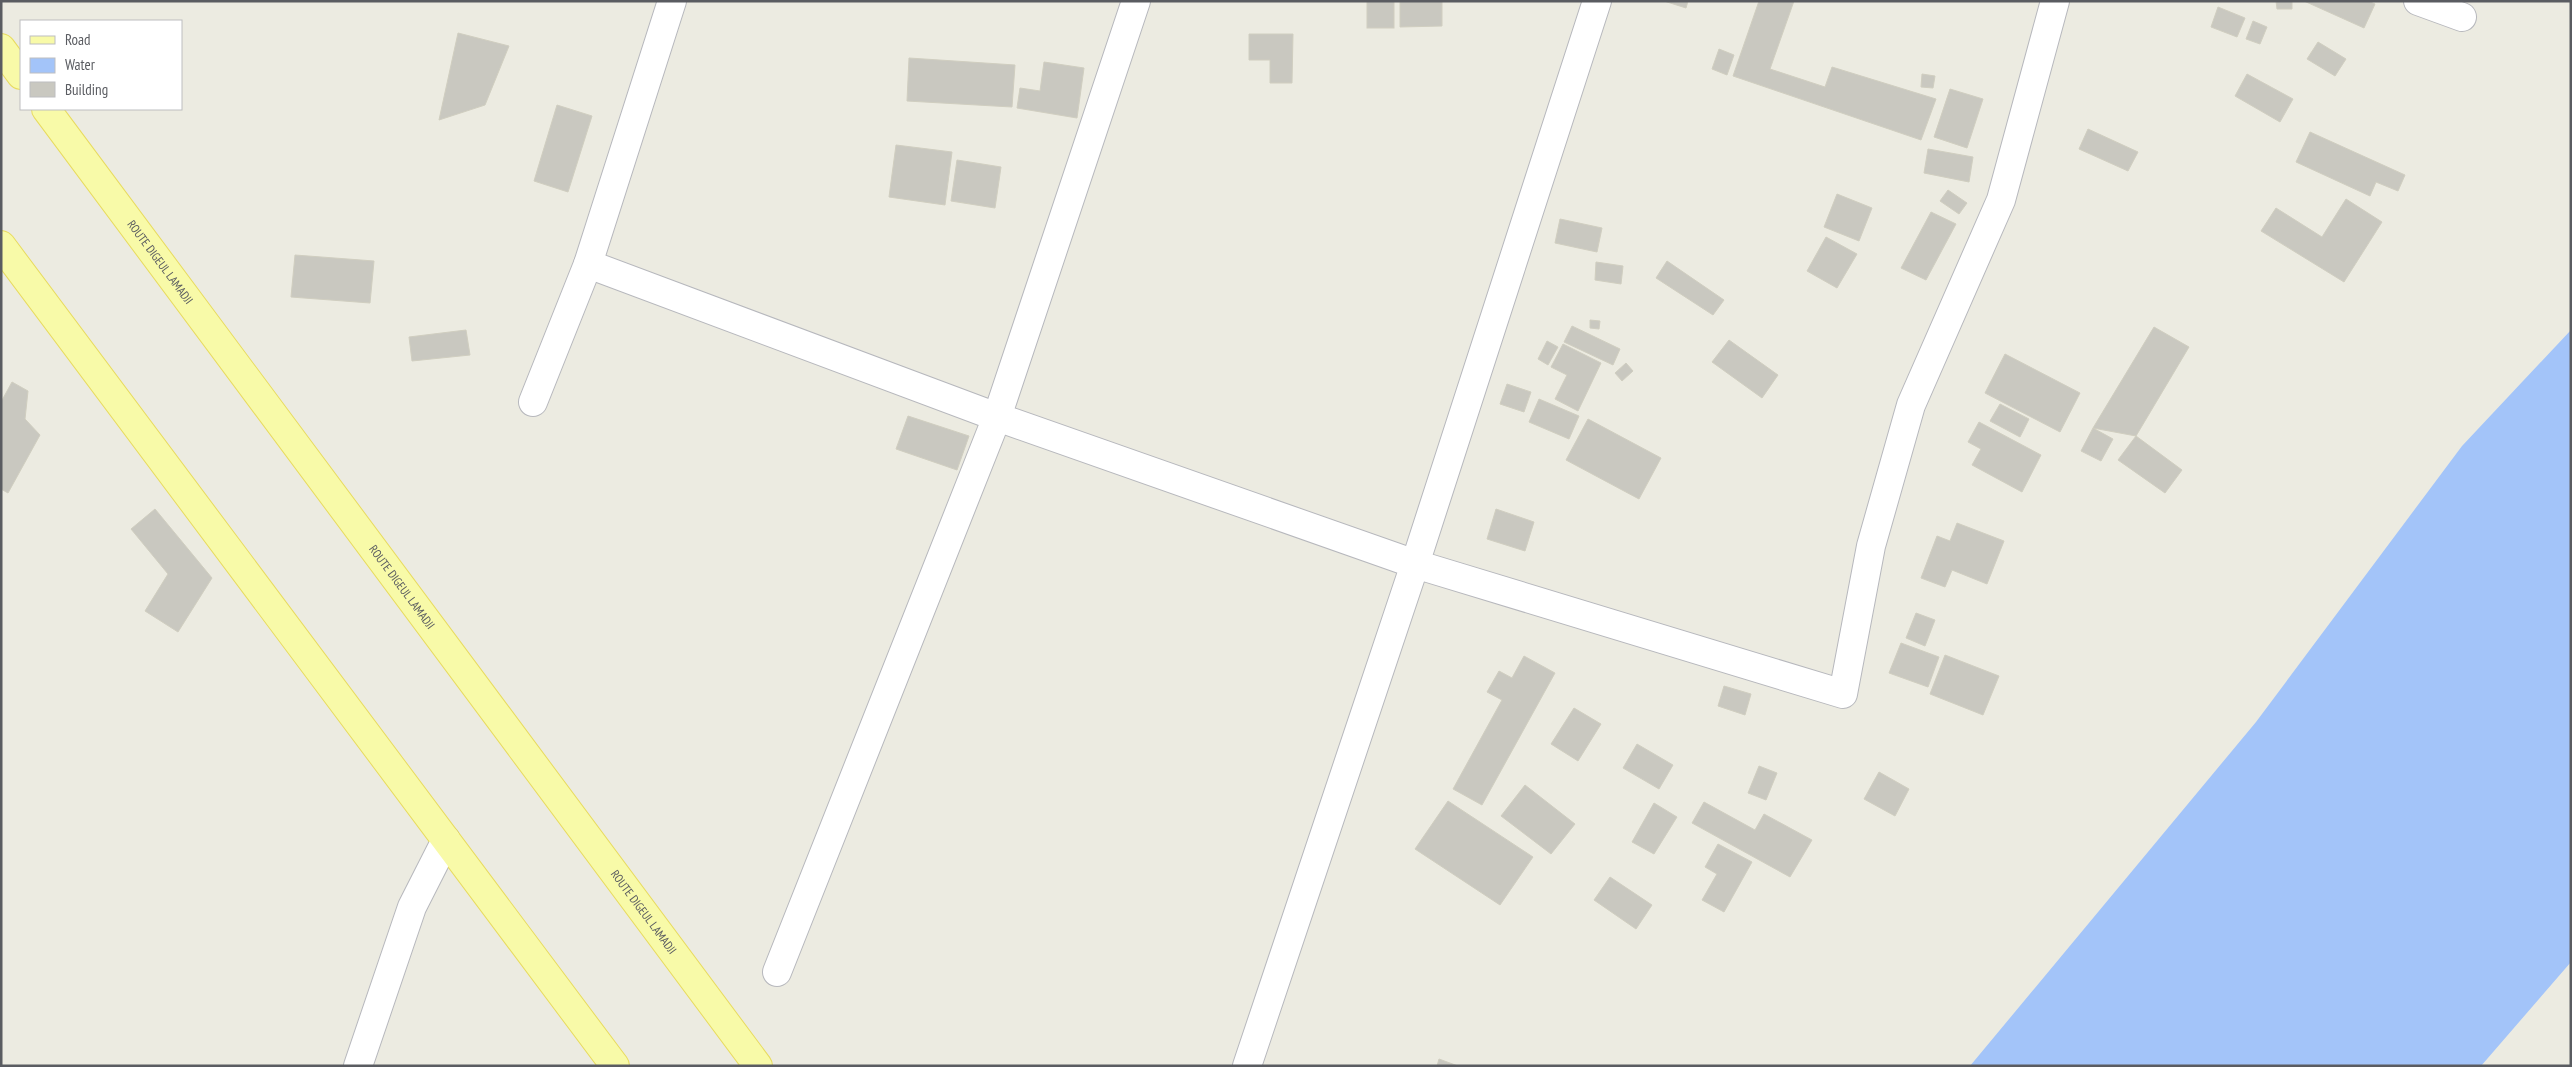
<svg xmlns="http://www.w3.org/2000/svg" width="2572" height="1067" font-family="'PT Sans Narrow',sans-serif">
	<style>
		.water { fill: #a3c4f9 }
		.building { fill: #c9c8c0; stroke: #d0cec0 }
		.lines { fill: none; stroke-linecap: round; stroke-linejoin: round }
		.minor-casing { stroke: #b7b8bd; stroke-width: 30 }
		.major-casing { stroke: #e8db5e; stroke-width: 30 }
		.minor { stroke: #fff; stroke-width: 28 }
		.major { stroke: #f8faa8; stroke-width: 28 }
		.labels { text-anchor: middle; stroke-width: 4; stroke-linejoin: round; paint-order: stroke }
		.street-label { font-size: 12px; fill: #5a5c61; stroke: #fff }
	</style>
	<rect width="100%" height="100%" fill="#ecebe1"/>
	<polygon class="water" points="2571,330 2571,962 2481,1066 1970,1066 2256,722 2462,446"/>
	<g class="building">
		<rect x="1367" y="1" width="27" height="27"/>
		<polygon points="1400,1 1442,1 1442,26 1400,27"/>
		<polygon points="1664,1 1688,1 1686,8"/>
		<polygon points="1759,1 1794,1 1770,69 1825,87 1832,67 1936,99 1921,140 1733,76"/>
		<polygon points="2276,1 2292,1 2292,9 2277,9"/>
		<polygon points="2304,1 2368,1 2375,4 2364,28"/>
		<polygon points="2218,7 2245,18 2237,37 2211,27"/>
		<polygon points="2253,21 2267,27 2260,44 2246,39"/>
		<polygon points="458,33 509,46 485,105 439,120"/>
		<polygon points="1249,34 1293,34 1292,83 1270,83 1270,60 1249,60"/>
		<polygon points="2318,42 2346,59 2335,76 2307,59"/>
		<polygon points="1719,49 1734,55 1727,75 1712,69"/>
		<polygon points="909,58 1015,65 1012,107 907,101"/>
		<polygon points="1044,62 1084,68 1077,118 1017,108 1020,88 1040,91"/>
		<polygon points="1922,74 1935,76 1933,88 1921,87"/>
		<polygon points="2247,74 2293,99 2280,122 2235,96"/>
		<polygon points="1950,89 1983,99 1967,148 1934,137"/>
		<polygon points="557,105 592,116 568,192 534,181"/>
		<polygon points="2088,129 2138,152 2128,171 2079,149"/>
		<polygon points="2310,132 2405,175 2398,191 2376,182 2370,196 2296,162"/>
		<polygon points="896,145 952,152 945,205 889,197"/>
		<polygon points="1928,149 1973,157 1969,182 1924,173"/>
		<polygon points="957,160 1001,167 995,208 951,201"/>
		<polygon points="1948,190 1967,203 1959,214 1940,201"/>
		<polygon points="1837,194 1872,208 1859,241 1824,227"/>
		<polygon points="2346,199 2382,222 2344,282 2261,231 2276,208 2322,237"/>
		<polygon points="1931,212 1956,224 1926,280 1901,268"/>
		<polygon points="1560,219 1602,228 1597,252 1555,243"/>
		<polygon points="1826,237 1857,254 1837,288 1807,271"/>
		<polygon points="295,255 374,261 370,303 291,297"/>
		<polygon points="1667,261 1724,300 1713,315 1656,278"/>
		<polygon points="1596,262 1623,266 1621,284 1595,280"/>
		<polygon points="1590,320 1600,321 1599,329 1590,328"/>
		<polygon points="1572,326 1620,349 1613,365 1564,342"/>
		<polygon points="2154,327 2189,347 2136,436 2093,428"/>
		<polygon points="466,330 470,355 412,361 409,337"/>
		<polygon points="1729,340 1778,375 1762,398 1712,362"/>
		<polygon points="1547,341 1558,347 1548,365 1538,359"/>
		<polygon points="1563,344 1601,363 1578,411 1555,399 1567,375 1551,367"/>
		<polygon points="2005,354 2080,393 2060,432 1985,393"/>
		<polygon points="1626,363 1633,371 1622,381 1615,373"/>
		<polygon points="12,382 28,391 25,419 40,435 8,493 1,489 1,402"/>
		<polygon points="1507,384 1531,392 1524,412 1500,404"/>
		<polygon points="1539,399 1579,416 1569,439 1529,422"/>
		<polygon points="2000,404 2029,419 2020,437 1990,421"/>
		<polygon points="908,416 969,436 957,470 896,449"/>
		<polygon points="1588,419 1661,458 1639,499 1566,460"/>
		<polygon points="1979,422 2041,455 2022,492 1972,465 1981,449 1968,442"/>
		<polygon points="2093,428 2113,439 2101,461 2081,451"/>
		<polygon points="2136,436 2182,470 2165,493 2118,460"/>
		<polygon points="155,509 212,578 178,632 145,611 168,574 131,529"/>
		<polygon points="1496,509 1534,522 1525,551 1487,539"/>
		<polygon points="1957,523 2004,541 1987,584 1952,570 1945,587 1921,578 1937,536 1950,541"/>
		<polygon points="1916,613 1935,620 1925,646 1906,638"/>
		<polygon points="1901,643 1939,657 1928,687 1889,673"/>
		<polygon points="1945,655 1999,676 1983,715 1930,694"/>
		<polygon points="1524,656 1555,673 1482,805 1453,789 1502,700 1487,692 1499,671 1512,678"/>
		<polygon points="1724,686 1751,694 1745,715 1718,706"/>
		<polygon points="1574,708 1601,724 1578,761 1551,744"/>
		<polygon points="1637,744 1673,765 1659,789 1623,768"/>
		<polygon points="1759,766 1777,773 1766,800 1748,793"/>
		<polygon points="1879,772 1909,789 1895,816 1864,799"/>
		<polygon points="1525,785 1575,824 1551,854 1501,816"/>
		<polygon points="1448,801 1533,857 1500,905 1415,849"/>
		<polygon points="1704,802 1755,830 1764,814 1812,840 1790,877 1692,823"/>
		<polygon points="1654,803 1677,817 1654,854 1632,842"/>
		<polygon points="1718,844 1752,862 1724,912 1702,900 1717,874 1705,867"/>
		<polygon points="1610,877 1652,905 1636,929 1594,900"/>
		<polygon points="1439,1059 1458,1066 1437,1066"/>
	</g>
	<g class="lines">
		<g class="minor-casing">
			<g id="minor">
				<polyline points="2418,1 2462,17"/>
				<polyline points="588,264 997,417 1415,564 1843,694 1871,546 1911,405 2001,200 2055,1"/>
				<polyline points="533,402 588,264 672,1"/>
				<polyline points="777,972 997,417 1136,1"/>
				<polyline points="358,1066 412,907 446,840"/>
				<polyline points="1247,1066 1415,564 1597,1"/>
			</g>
		</g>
		<g class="major-casing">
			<g id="major">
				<polyline points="1,48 21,75"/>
				<path id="s1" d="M 46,109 L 758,1066"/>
				<polyline points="1,245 615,1066"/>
			</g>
		</g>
		<use href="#minor" class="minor"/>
		<use href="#major" class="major"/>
	</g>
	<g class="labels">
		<g class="street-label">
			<text dy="4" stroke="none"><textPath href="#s1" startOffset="191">ROUTE DIGEUL LAMADJI</textPath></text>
			<text dy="4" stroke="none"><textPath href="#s1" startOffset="596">ROUTE DIGEUL LAMADJI</textPath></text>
			<text dy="4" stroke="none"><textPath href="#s1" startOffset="1001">ROUTE DIGEUL LAMADJI</textPath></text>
		</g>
	</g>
	<rect width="2572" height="1067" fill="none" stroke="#5a5c61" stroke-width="5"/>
	<rect x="20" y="20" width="162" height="90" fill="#ffffff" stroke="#bdbec0"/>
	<rect x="30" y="36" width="25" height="8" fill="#f8faa8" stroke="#bdbec0"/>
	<text x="65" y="45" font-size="15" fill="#5a5c61">Road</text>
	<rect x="30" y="58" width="25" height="15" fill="#a3c4f9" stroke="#bdbec0"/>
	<text x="65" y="70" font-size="15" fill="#5a5c61">Water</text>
	<rect x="30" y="82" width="25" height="15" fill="#c9c8c0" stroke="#bdbec0"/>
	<text x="65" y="95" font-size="15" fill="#5a5c61">Building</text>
</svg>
